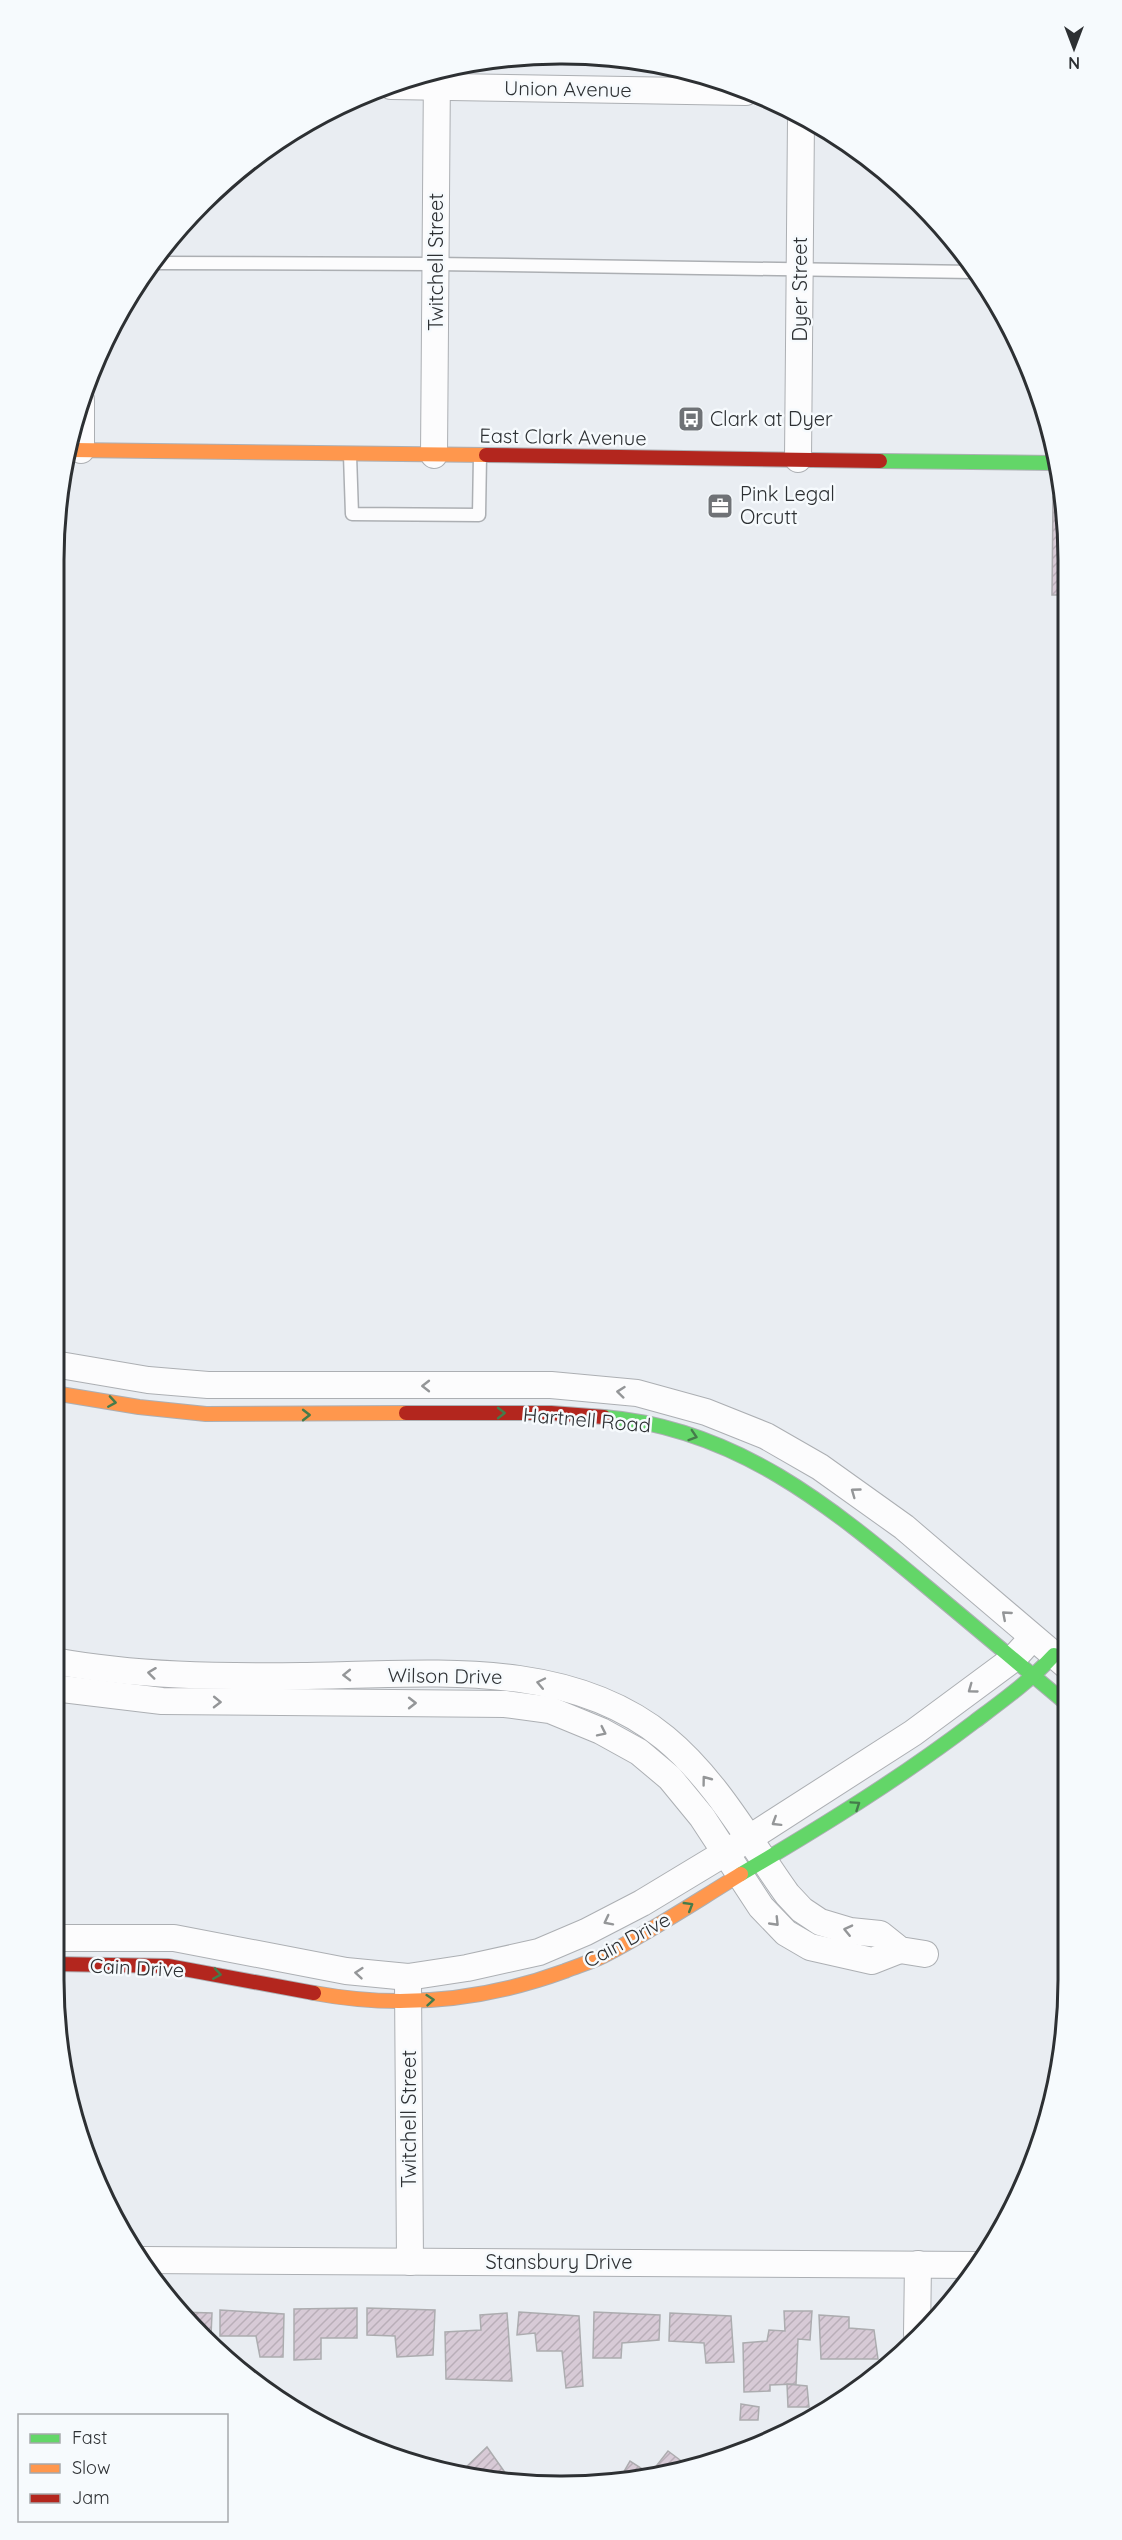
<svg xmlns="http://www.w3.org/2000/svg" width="1122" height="2540" font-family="Quicksand,sans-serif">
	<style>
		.building { fill: url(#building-hatch); stroke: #acacaf; stroke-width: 1.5 }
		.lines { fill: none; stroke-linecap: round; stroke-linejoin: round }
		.lane-casing { stroke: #acafb3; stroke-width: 15 }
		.street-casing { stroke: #acafb3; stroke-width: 28 }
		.fast-casing { stroke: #acafb3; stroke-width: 16 }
		.slow-casing { stroke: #acafb3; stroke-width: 16 }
		.jam-casing { stroke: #acafb3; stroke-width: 16 }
		.lane { stroke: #fcfcfd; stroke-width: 12 }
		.street { stroke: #fcfcfd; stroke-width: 26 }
		.fast { stroke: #63d668; stroke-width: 14 }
		.slow { stroke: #ff974d; stroke-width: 14 }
		.jam { stroke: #b3261e; stroke-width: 14 }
		.oneway { stroke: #949698 }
		.oneway2 { stroke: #457b4b }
		.labels { text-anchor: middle; stroke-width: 5; stroke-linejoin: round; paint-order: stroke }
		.street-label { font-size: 20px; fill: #2d3033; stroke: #f6fafd }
		.poi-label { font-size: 20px; fill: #2d3033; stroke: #f6fafd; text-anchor: start }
		.rim { fill: none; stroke: #2d3033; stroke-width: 3 }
	</style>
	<defs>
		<pattern id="building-hatch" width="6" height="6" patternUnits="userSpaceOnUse" patternTransform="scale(1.5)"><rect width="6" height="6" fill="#d7cad6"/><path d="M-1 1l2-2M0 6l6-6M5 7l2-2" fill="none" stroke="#b9aeb8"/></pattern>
	</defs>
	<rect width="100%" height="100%" fill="#e9edf2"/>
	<g class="building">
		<polygon points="1053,497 1064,497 1064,595 1052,595"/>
		<polygon points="357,2308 357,2338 321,2338 321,2359 294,2360 294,2309"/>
		<polygon points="367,2308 435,2310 433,2355 397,2357 395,2336 367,2335"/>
		<polygon points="220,2310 284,2314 283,2357 260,2357 256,2336 220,2336"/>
		<polygon points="784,2311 812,2311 810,2340 798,2339 796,2384 770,2385 770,2391 744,2392 743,2343 767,2341 769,2330 785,2331"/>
		<polygon points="179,2312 212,2313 211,2336 207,2336"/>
		<polygon points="519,2312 579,2316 583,2386 566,2388 562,2351 537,2351 535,2333 517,2335"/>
		<polygon points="594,2312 660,2315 659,2340 622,2343 621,2358 593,2358"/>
		<polygon points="507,2313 512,2381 446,2379 445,2332 481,2330 480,2315"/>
		<polygon points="670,2313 731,2316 734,2362 706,2363 704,2343 669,2341"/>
		<polygon points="819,2315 849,2317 849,2328 874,2330 878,2359 821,2359"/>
		<polygon points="787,2384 807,2386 809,2407 788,2407"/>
		<polygon points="741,2404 759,2407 758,2420 740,2420"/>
		<polygon points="487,2447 511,2481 458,2475"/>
		<polygon points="668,2451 688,2466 660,2476 619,2480 630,2461 650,2474"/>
	</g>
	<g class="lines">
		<g class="lane-casing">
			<g id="lane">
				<polyline points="154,263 435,264 973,272"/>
				<polyline points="350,455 352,514 479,515 480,456"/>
			</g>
		</g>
		<g class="street-casing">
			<g id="street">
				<polyline points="391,86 746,92"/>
				<polyline points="81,400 81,450"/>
				<polyline points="434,455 437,70"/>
				<polyline points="798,459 801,119"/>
				<polyline points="54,1364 148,1380 208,1385 551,1385 637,1393 706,1412 766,1436 820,1467 904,1527 1067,1666"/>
				<path d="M 54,1661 C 135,1676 220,1677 302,1676 C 422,1675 565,1656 665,1738 C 716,1780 749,1841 787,1894 L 802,1910 L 820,1922 L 850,1931 L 880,1934 L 900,1950 L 925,1954"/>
				<polyline points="54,1688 162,1701 505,1704 550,1710 601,1731 639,1752 670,1778 702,1817 761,1907 786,1933 810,1947 872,1961 900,1950"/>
				<polyline points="54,1938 174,1938 346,1971 408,1977 467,1968 539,1952 586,1932 642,1903 748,1839 913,1733 1013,1659 1024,1647"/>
				<polyline points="408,1983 410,2262"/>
				<polyline points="142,2260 977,2265"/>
				<polyline points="917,2334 918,2264"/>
			</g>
		</g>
		<g class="fast-casing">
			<g id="fast">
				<polyline points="880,461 1054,463"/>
				<path d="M 604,1417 C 736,1428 830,1506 927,1587 C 974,1626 1020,1665 1067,1704"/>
				<path d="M 741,1874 C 821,1827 899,1779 974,1722 C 1002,1701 1030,1681 1054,1655"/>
			</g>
		</g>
		<g class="slow-casing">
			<g id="slow">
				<polyline points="72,450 486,455"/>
				<polyline points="54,1393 139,1407 206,1414 406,1413"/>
				<path d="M 314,1993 C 400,2009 483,2001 565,1971 C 577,1966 591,1962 603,1956 C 650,1932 695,1902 741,1874"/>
			</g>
		</g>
		<g class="jam-casing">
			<g id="jam">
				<polyline points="486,455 880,461"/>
				<polyline points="406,1413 551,1413 604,1417"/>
				<polyline points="54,1964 168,1966 314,1993"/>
			</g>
		</g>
		<use href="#lane" class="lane"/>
		<use href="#street" class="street"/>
		<use href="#fast" class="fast"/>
		<use href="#slow" class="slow"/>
		<use href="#jam" class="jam"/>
	</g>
	<defs><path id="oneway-chevron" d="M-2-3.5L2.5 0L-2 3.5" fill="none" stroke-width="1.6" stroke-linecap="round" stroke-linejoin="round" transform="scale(1.5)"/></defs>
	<g class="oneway">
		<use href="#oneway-chevron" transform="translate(426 1386) rotate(180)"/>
		<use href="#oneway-chevron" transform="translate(621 1392) rotate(-174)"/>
		<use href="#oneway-chevron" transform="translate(855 1492) rotate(-144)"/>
		<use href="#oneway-chevron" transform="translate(1006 1615) rotate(-139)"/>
		<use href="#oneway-chevron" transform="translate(152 1673) rotate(-173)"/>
		<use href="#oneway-chevron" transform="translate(347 1675) rotate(179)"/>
		<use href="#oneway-chevron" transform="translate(541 1683) rotate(-168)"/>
		<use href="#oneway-chevron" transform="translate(972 1689) rotate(144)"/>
		<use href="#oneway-chevron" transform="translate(217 1702) rotate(1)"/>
		<use href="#oneway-chevron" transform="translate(412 1703)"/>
		<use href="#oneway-chevron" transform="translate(602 1732) rotate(26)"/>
		<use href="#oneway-chevron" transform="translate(706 1780) rotate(-127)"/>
		<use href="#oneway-chevron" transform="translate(776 1822) rotate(148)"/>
		<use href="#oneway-chevron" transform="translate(608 1921) rotate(153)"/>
		<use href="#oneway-chevron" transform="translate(775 1922) rotate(46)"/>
		<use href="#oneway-chevron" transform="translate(848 1930) rotate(-167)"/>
		<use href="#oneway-chevron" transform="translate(359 1973) rotate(-175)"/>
	</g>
	<g class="oneway2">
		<use href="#oneway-chevron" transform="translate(112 1402) rotate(9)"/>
		<use href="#oneway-chevron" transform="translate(501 1413)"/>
		<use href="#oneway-chevron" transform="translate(306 1415)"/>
		<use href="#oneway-chevron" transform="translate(693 1436) rotate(18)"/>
		<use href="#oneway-chevron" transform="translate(856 1805) rotate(-34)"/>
		<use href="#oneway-chevron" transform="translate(689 1906) rotate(-31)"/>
		<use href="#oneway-chevron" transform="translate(217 1974) rotate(9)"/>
		<use href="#oneway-chevron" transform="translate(430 2000) rotate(-5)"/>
	</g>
	<defs>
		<g id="bus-square" transform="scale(1.35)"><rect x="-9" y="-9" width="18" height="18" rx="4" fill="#6f7276" stroke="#f6fafd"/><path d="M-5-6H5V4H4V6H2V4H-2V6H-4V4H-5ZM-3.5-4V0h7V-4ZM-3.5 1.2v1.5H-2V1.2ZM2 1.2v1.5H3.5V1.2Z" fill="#fff"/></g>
		<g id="office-square" transform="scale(1.35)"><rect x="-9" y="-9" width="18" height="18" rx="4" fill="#6f7276" stroke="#f6fafd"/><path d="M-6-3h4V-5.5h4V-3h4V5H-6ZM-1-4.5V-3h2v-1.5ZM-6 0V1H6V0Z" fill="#fff"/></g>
	</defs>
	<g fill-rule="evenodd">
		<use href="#bus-square" x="691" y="419"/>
		<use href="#office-square" x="720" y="506"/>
	</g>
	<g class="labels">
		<g class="street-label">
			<text transform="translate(568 89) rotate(1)" y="7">Union Avenue</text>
			<text transform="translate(436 262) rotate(-90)" y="7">Twitchell Street</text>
			<text transform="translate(800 289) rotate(-90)" y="7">Dyer Street</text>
			<text transform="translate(563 437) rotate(1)" y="7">East Clark Avenue</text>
			<text transform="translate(587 1420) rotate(5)" y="7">Hartnell Road</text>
			<text transform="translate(445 1676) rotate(1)" y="7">Wilson Drive</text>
			<text transform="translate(627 1940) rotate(-28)" y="7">Cain Drive</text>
			<text transform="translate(137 1968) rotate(3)" y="7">Cain Drive</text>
			<text transform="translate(409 2119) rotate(-90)" y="7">Twitchell Street</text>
			<text x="559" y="2269">Stansbury Drive</text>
		</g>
		<g class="poi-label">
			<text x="710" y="426">Clark at Dyer</text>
			<text x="740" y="501">Pink Legal<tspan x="740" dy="23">Orcutt</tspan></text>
		</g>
	</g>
	<path d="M0 0H1122V2540H0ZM560 64H562A496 496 0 0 1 1058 560V1980A496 496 0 0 1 562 2476H560A496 496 0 0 1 64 1980V560A496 496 0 0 1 560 64Z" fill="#f6fafd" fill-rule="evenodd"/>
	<path class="rim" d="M560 64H562A496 496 0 0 1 1058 560V1980A496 496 0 0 1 562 2476H560A496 496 0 0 1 64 1980V560A496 496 0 0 1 560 64Z"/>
	<rect x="18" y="2414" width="210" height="108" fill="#f6fafd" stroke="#a6a9ac" stroke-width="1.5"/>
	<rect x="30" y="2434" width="30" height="9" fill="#63d668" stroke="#a6a9ac" stroke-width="1.5"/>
	<text x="72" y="2444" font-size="18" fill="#2d3033">Fast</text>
	<rect x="30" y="2464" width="30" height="9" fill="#ff974d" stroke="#a6a9ac" stroke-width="1.5"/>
	<text x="72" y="2474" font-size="18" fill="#2d3033">Slow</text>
	<rect x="30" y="2494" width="30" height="9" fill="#b3261e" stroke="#a6a9ac" stroke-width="1.5"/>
	<text x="72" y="2504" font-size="18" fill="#2d3033">Jam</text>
	<g transform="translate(1074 48) rotate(180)" stroke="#f6fafd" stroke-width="4.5" paint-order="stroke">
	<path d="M0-4.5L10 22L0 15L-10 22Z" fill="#2d3033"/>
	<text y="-9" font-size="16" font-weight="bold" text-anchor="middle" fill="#2d3033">N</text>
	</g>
</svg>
